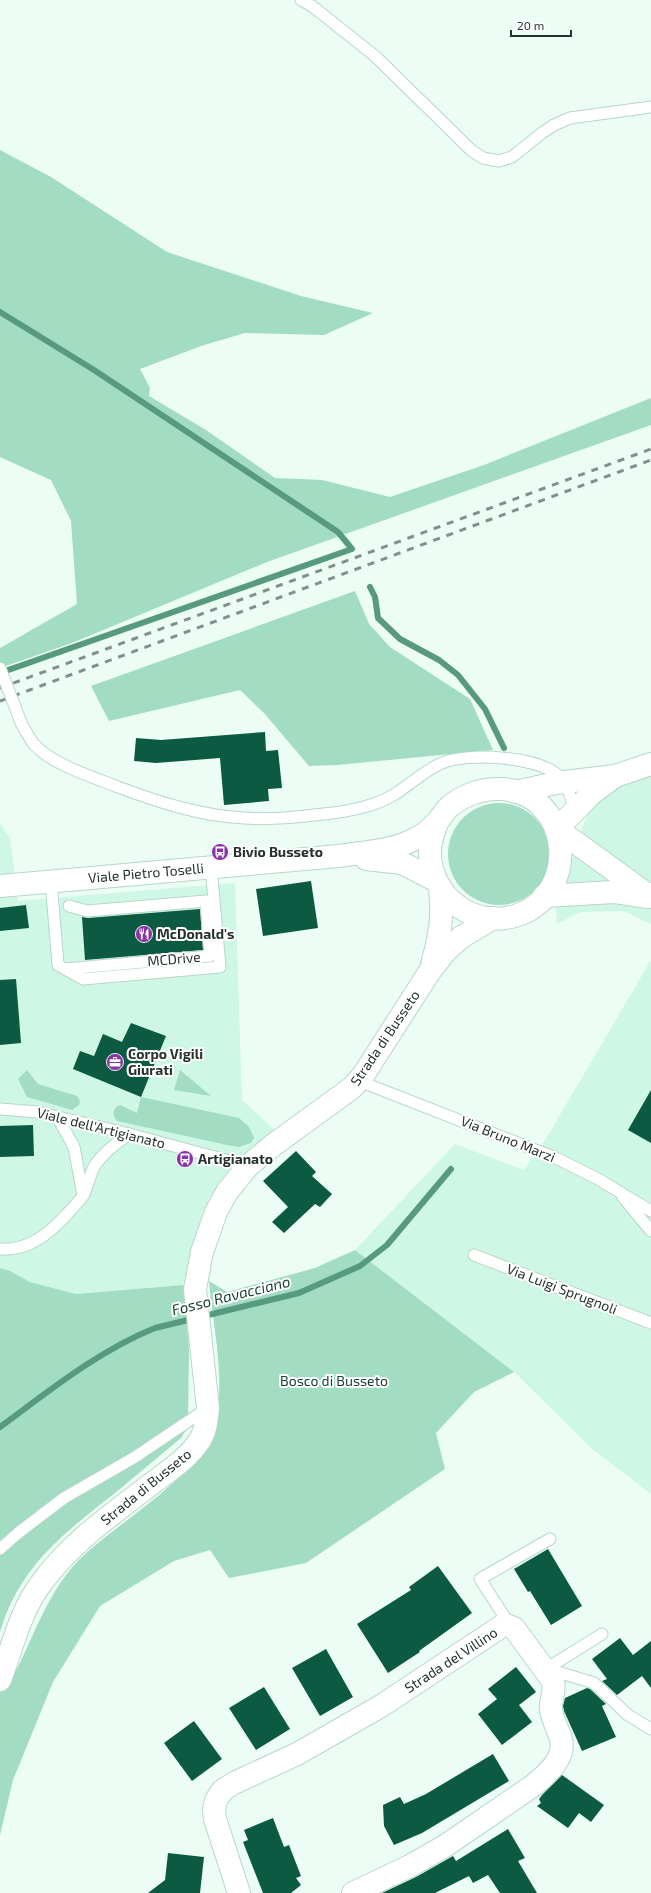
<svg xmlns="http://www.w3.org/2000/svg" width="651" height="1893" font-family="'Exo 2',sans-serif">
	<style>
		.built { fill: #cff7e5 }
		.green { fill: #a2dcc3 }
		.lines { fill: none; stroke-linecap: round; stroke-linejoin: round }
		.stream { stroke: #579a80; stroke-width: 6 }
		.building { fill: #0c5a42 }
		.lane-casing { stroke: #b8d6c9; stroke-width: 13 }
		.street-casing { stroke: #b8d6c9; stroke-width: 24 }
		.secondary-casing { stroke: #b8d6c9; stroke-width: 24 }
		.primary-casing { stroke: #b8d6c9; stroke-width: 24 }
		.lane { stroke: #fff; stroke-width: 11 }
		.street { stroke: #fff; stroke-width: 22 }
		.secondary { stroke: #fff; stroke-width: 22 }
		.primary { stroke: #fff; stroke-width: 22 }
		.rail { stroke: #81908a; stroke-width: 3; stroke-dasharray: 7 7; stroke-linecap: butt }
		.lane-bridge-casing { stroke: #b8d6c9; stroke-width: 13; stroke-linecap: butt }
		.lane-bridge { stroke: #fff; stroke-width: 11 }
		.labels { text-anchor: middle; stroke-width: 4; stroke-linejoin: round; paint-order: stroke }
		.poi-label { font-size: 14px; font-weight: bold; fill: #26322d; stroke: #fff; text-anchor: start }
		.street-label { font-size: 14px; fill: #26322d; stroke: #fff }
		.park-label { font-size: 14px; fill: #1a4233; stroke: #fff }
		.water-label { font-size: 15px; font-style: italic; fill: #173f31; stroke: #fff }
	</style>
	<rect width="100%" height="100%" fill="#ebfdf5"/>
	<g class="built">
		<polygon points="651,769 651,924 623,911 581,912 557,924 556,909 585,820 592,806 611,786"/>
		<polygon points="0,823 10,838 18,901 235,883 242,1100 275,1130 230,1174 197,1233 183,1285 76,1294 30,1282 10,1271 0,1268"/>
		<polygon points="651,960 651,1494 590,1447 514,1372 355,1250 455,1144 524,1170 544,1142"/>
	</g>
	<g class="green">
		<polygon points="0,150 51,177 167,252 301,296 373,313 324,335 245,333 201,346 140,369 150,388 149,396 206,430 275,478 322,480 390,497 484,465 651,398 651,425 267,562 72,643 0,668 0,648 77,604 71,521 51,480 0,457"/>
		<polygon points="355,591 369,624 390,647 470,699 493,750 337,765 309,766 264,713 240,690 109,721 91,686"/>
		<circle cx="499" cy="854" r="51"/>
		<polygon points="27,1070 38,1084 77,1096 80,1101 79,1105 72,1110 27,1097 18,1079"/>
		<polygon points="180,1070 211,1096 174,1090"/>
		<path d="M 141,1097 L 239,1118 L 249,1127 L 254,1138 L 251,1143 L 239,1147 L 227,1145 L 117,1121 C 112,1115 112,1108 120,1105 L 137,1113 Z"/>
		<path d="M 355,1250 L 514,1372 L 474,1392 L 436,1433 L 445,1469 L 306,1563 L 229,1578 L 210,1550 L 174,1561 L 100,1606 L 53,1682 L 13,1780 L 0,1835 L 0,1670 L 17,1669 C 35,1632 50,1589 80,1559 C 116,1523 203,1475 215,1425 C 226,1377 213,1328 209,1281 L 227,1292 L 315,1268 Z"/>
		<path d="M 0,1268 L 10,1271 L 30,1282 L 76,1294 L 183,1285 L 189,1348 L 188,1427 L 181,1438 C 159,1456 137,1475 115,1493 C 64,1533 19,1567 0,1632 Z"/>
	</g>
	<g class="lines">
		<g class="stream">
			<polyline points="0,312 94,370 338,532 352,549 0,673"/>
			<polyline points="370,587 375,597 378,618 400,639 439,660 458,675 485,709 504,748"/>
			<path d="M 0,1427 C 49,1391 98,1351 155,1328 L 299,1293 L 360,1266 L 387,1245 L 451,1169"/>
		</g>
	</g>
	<g class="building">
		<polygon points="265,732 266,751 278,750 282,788 268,789 269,801 224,805 220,758 156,763 134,761 136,738 161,740"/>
		<polygon points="311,881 318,928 263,936 256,889"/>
		<polygon points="26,905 29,928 0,931 0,908"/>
		<polygon points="200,909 203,950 85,960 82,917 88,918"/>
		<polygon points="16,979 21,1043 0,1045 0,980"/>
		<polygon points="131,1023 166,1036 141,1097 73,1069 80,1051 94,1056 103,1034 122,1042"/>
		<polygon points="651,1090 651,1143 628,1130"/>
		<polygon points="33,1125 34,1156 0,1157 0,1126"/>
		<polygon points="296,1151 316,1172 312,1176 332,1194 320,1207 315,1204 284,1233 272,1222 288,1207 263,1181"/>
		<polygon points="548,1549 582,1606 551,1625 530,1591 528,1592 514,1569"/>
		<polygon points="438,1566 472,1613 419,1651 420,1652 388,1673 357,1624 411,1590 409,1587"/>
		<polygon points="620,1638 633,1655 651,1641 651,1688 642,1676 617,1695 602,1681 607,1679 592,1659"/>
		<polygon points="326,1649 353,1697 320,1716 292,1668"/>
		<polygon points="516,1667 536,1692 519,1705 532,1722 502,1745 478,1714 497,1699 488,1689"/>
		<polygon points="264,1687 290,1729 256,1750 229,1708"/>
		<polygon points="587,1688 590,1689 606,1704 602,1706 616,1737 582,1751 564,1711 563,1706 565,1698"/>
		<polygon points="194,1721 222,1759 192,1781 164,1743"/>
		<polygon points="493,1754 509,1781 422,1833 394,1845 384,1826 383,1805 400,1797 404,1804 426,1794"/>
		<polygon points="562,1775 604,1805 591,1822 579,1813 568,1828 537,1806 541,1803 539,1799 543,1794"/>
		<polygon points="273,1818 284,1847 289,1845 301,1876 296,1878 301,1885 291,1893 263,1893 243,1842 248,1840 244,1830"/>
		<polygon points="508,1829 525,1858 518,1861 537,1893 500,1893 488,1875 473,1883 469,1876 435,1893 382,1893 416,1877 453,1856 456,1861"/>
		<polygon points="168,1853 204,1857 200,1893 148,1893 165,1880"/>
	</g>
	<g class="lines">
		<g class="lane-casing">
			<g id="lane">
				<polyline points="301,0 312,6 375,56 472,151 483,158 499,161 512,157 542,133 554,125 570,118 651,107"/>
				<path d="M 22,725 C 26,731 29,738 33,743 C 50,764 93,777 118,787 C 158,802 201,816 244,818 C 271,820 298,817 324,814 C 349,811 374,807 395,794 C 411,784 425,770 442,763 C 468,752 541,756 561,778 C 568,786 571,799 575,809"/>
				<polyline points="51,881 58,965 83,979 220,967 211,867"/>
				<polyline points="65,969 210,956 206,901 87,911 69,906"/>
				<polyline points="359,1081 556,1158 598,1179 651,1211"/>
				<polyline points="0,1109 37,1112 129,1134 248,1166"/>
				<polyline points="58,1118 74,1147 83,1195"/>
				<polyline points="623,1197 651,1231"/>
				<path d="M 0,1249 C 29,1251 50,1233 68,1213 C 73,1207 80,1201 84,1194 C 88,1185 90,1174 95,1165 C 104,1152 116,1143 129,1134"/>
				<polyline points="474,1255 651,1323"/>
				<polyline points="0,1549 18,1533 64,1498 135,1457 208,1408"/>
				<polyline points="506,1625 504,1616 480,1579 550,1539"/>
				<polyline points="546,1669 602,1634"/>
				<polyline points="548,1669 594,1683 628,1715 651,1729"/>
			</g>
		</g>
		<g class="street-casing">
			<g id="street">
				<path d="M 432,964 C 440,936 443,918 440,889"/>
				<path d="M 0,1680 C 12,1648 20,1612 40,1585 C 69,1544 111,1515 150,1485 C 167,1472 188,1459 200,1440 C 206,1430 207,1419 208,1408 L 195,1289 L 202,1252 L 216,1212 L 227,1192 L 248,1166 L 272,1146 L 353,1087 L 364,1074 L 430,971 L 446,951 L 460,938 L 493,918"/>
				<path d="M 239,1893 L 215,1819 L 214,1810 L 216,1800 L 223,1790 L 234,1783 L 297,1754 L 381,1706 L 502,1626 L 506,1625 L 514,1628 L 553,1681 C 556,1691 550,1699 551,1709 C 552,1719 558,1729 561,1739 C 566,1758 547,1774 534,1785 L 445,1846 L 410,1866 L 353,1893"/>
			</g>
		</g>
		<g class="secondary-casing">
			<g id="secondary">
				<polyline points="515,792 556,783 615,776 651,764"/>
				<polyline points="557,829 591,794 614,777"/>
			</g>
		</g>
		<g class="primary-casing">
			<g id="primary">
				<polyline points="557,829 651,897"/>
				<polyline points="366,859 402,863 435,880"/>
				<path d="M 0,886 L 339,856 C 364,852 391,851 413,840 C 422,836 431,829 437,822 C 441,818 444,812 448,808 C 462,795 483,788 501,789 C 572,793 581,893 518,915 C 475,930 429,897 430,851 C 430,841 434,832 437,822"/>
				<polyline points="544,896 614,892 646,897"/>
			</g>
		</g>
		<use href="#lane" class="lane"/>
		<use href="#street" class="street"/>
		<use href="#secondary" class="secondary"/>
		<use href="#primary" class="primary"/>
		<g class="rail">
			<polyline points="0,688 651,449"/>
			<polyline points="0,701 651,460"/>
		</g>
		<g class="lane-bridge-casing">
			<polyline id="lane-bridge" points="0,668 22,725"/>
		</g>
		<use href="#lane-bridge" class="lane-bridge"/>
	</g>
	<defs>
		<g id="bus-disc" transform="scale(0.9)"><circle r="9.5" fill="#8835a4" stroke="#fff"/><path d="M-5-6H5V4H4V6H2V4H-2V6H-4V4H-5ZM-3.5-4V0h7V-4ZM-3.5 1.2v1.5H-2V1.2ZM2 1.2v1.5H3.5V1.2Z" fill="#fff"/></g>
		<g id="restaurant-disc" transform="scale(0.9)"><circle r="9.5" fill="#8835a4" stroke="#fff"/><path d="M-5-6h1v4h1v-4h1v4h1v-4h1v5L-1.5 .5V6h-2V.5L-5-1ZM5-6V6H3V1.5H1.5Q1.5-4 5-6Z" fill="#fff"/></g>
		<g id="office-disc" transform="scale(0.9)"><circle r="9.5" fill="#8835a4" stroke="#fff"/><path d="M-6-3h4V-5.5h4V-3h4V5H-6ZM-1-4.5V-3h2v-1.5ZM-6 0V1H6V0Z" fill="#fff"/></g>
	</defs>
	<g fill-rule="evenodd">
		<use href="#bus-disc" x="220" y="852"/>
		<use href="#restaurant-disc" x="144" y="934"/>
		<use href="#office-disc" x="115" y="1062"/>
		<use href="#bus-disc" x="185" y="1159"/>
	</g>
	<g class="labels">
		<g class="poi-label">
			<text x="233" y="857">Bivio Busseto</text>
			<text x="157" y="939">McDonald's</text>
			<text x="128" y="1059">Corpo Vigili<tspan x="128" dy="16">Giurati</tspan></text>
			<text x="198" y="1164">Artigianato</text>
		</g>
		<g class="street-label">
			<text transform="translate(146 873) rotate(-5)" y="5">Viale Pietro Toselli</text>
			<text transform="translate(174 959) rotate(-5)" y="5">MCDrive</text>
			<text transform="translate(385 1038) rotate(-56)" y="5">Strada di Busseto</text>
			<text transform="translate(101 1128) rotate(14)" y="5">Viale dell'Artigianato</text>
			<text transform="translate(508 1139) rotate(22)" y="5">Via Bruno Marzi</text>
			<text transform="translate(562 1289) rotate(21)" y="5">Via Luigi Sprugnoli</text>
			<text transform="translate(146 1487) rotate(-39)" y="5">Strada di Busseto</text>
			<text transform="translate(451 1660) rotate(-33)" y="5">Strada del Villino</text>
		</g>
		<g class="park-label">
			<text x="334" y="1386">Bosco di Busseto</text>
		</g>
		<g class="water-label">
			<text transform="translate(231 1296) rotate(-14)" y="5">Fosso Ravacciano</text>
		</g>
	</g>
	<path d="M511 30v6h60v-6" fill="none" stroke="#26322d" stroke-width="2"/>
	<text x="517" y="30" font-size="12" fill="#26322d" stroke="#ffffff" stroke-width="3" paint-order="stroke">20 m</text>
</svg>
